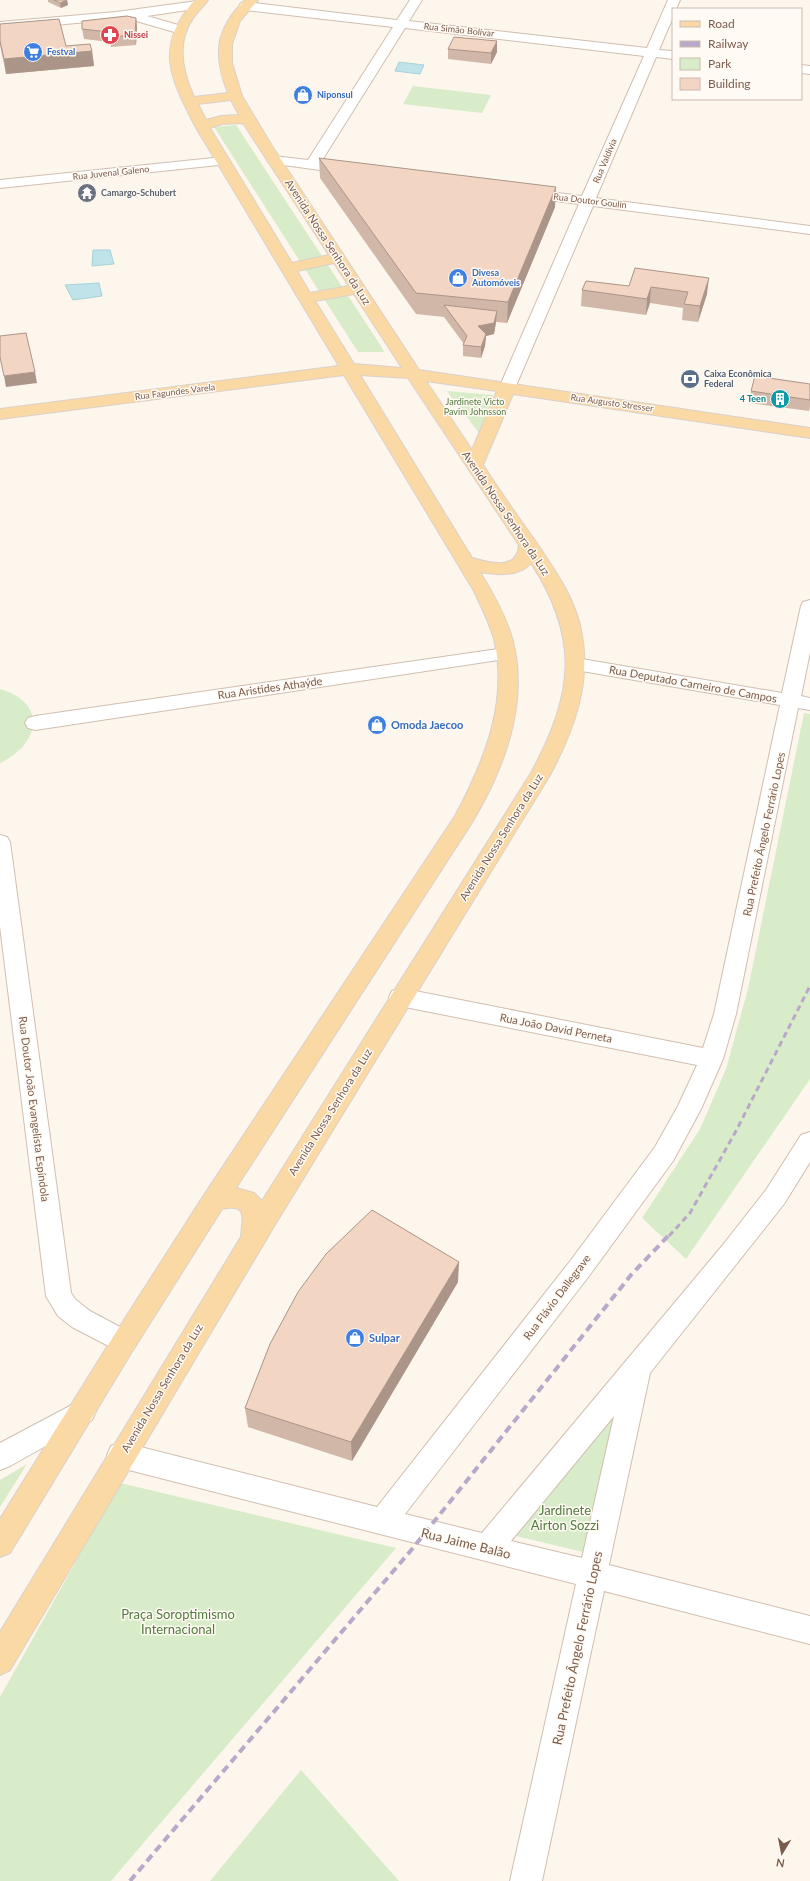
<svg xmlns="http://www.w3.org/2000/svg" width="810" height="1881" font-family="Lato,sans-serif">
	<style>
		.green { fill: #d8ecc9 }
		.water { fill: #bfe3e8; stroke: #a5d3da }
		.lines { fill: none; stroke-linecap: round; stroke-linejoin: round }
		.minor-casing { stroke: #d1beb0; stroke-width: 2 }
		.major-casing { stroke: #dad1cd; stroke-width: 2 }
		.minor { fill: #fff; fill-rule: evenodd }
		.major { fill: #fbd9a5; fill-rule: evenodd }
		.rail-far1 { stroke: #b9a8c9; stroke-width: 3; stroke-dasharray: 6 4; stroke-linecap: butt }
		.rail { stroke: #b9a8c9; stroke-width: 4; stroke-dasharray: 8 5; stroke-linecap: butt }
		.wall { fill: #d1b7a8 }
		.shaded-wall { fill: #aa9588 }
		.building { fill: #f3d5c3; stroke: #aa9588 }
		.labels { text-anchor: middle; stroke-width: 3; stroke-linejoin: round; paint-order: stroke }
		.far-street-label { font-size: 9px; fill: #7a5c4d; stroke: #fffaf3 }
		.far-health-label { font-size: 9px; font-weight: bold; fill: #be3a42; stroke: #fffaf3; text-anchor: start }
		.far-shop-label { font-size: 9px; font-weight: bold; fill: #366cbe; stroke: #fffaf3; text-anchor: start }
		.far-worship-label { font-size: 9px; font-weight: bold; fill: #5b616d; stroke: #fffaf3; text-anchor: start }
		.far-service-label { font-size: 9px; font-weight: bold; fill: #4e5e75; stroke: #fffaf3; text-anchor: start }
		.far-culture-label { font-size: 9px; font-weight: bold; fill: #0d838f; stroke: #fffaf3; text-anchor: end }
		.far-park-label { font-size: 9px; fill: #537a41; stroke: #fffaf3 }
		.street-label { font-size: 11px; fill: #7a5c4d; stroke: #fffaf3 }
		.shop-label { font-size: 11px; font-weight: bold; fill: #366cbe; stroke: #fffaf3; text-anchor: start }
		.near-park-label { font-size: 13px; fill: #537a41; stroke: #fffaf3 }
		.near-street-label { font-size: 13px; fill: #7a5c4d; stroke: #fffaf3 }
	</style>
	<rect width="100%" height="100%" fill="#fdf6ec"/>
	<g class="green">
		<polygon points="413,86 491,95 482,113 403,104"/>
		<polygon points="236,125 381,346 384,352 358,352 214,127"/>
		<polygon points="447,391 493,395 479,433 450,395"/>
		<path d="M 0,689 C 48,703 40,744 0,763 Z"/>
		<polygon points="804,713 810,714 810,1079 686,1259 642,1218 700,1129 726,1069 748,989"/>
		<polygon points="619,1409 587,1553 512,1535"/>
		<polygon points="27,1464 0,1507 0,1480"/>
		<polygon points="120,1483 396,1548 111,1881 0,1881 0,1697"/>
		<polygon points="301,1770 399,1881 210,1881"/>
	</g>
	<g class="water">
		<polygon points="399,62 424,65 420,74 395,71"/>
		<polygon points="93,250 110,250 114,264 92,266"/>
		<polygon points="99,283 102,296 73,300 65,285"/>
	</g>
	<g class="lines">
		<g class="minor-casing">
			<g id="minor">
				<polygon points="410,0 422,0 409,21 647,48 668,0 680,0 676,9 673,9 673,17 659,50 673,51 673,59 656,57 596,198 810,226 810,234 593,206 515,388 513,391 507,393 501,391 499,388 579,204 526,197 521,196 519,193 521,190 526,189 582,196 644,56 405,28 321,162 354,167 356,170 354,173 349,174 269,163 267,160 269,157 274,156 308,160 393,27 245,10 241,9 239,6 241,3 245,2 397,20"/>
				<polygon points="197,1 201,2 203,5 201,8 147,16 185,27 187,30 185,33 181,34 133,20 131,18 0,30 0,22 116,12"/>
				<polygon points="801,65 810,66 810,74 801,73"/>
				<polygon points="223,157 228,158 230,161 228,164 0,188 0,180"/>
				<path d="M 810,600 L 810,652 L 801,696 L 810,698 L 810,710 L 798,708 L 736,1014 L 723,1059 L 701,1109 L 673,1161 L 589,1276 L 405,1514 L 482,1533 L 722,1246 L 766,1190 L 801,1135 L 810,1132 L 810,1162 L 784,1204 L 650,1373 L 609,1565 L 810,1616 L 810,1644 L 604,1591 L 542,1881 L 510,1881 L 576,1584 L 121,1468 L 111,1464 L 107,1455 L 111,1446 L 121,1442 L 377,1507 L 571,1260 L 655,1147 L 678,1106 L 697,1065 L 400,1006 L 392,1003 L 389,997 L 392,991 L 400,988 L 703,1048 L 714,1014 L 780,705 L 576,670 L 569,668 L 566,664 L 569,660 L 576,658 L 782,693 L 801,606 L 803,602 ZM 614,1416 L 582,1558 L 511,1541 Z"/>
				<polygon points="505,648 512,650 515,654 512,658 35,730 28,728 25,723 28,718 35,716"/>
				<polygon points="0,835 7,837 10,842 71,1293 76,1300 90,1311 133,1334 137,1342 133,1350 124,1354 72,1327 58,1316 46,1296 0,926"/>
				<polygon points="83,1399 92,1402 96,1411 92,1420 10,1466 0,1470 0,1443"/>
			</g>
		</g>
		<g class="major-casing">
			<path id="major" d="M 195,0 L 208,0 C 204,6 198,11 194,17 C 176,41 182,71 194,97 L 228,93 C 213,56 215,29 245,0 L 258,0 L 240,21 L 232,44 L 232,63 L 242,96 L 272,146 L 419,370 L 810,428 L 810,438 L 513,394 L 483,465 C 500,491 518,517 536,542 C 554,569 575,598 581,630 C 592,682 574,730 550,775 L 276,1223 L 10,1670 L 0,1675 L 0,1632 L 241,1237 C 242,1219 249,1203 222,1209 L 133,1350 L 10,1553 L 0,1557 L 0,1519 L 115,1334 L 204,1195 L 455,816 C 484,762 509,702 494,639 C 489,622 481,606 474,591 L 344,375 L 0,419 L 0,409 L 339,366 L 195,126 C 170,77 154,46 195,0 ZM 231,100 L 239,115 L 221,116 L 206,120 L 198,104 ZM 243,123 L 329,255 L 292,263 L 210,128 L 222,124 ZM 334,263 L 349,286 L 310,293 L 297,271 ZM 354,294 L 402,368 L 354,364 L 315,301 ZM 360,375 L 408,378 L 519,545 C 517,571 490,563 472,558 ZM 426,381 L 497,391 L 472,450 ZM 531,563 C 581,640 573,695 531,773 L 262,1201 L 254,1193 L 236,1188 L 471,824 C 504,770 530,701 512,638 C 505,614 493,593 480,572 C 497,575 519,577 531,563 Z"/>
		</g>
		<use href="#minor" class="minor"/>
		<use href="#major" class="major"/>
		<polyline class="rail-far1" points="669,1236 690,1213 736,1131 810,986"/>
		<polyline class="rail" points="130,1881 413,1548 631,1275 669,1235"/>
	</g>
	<g class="wall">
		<polygon points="48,0 67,0 68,5 61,8 48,2"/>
		<polygon points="136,18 137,28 136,45 111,47 110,42 84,39 82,29"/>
		<polygon points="0,24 66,46 92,51 94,66 6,74 0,45"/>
		<polygon points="497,41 497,52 491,64 448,59 448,49"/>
		<polygon points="319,158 555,207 507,323 496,322 494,334 486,336 485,346 481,358 463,356 463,345 464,344 444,317 416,314 320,178"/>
		<polygon points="635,268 707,294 698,322 682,320 683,308 650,303 646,315 581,306 582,290 629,286"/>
		<polygon points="810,384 810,407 809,411 749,403 751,391"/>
		<polygon points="458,1282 352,1461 248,1427 245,1408"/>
	</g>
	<g class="shaded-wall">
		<polygon points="67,0 68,5 61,8 60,3"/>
		<polygon points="136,18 137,28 136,45 135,35"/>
		<polygon points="497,41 497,52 491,64 491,53"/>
		<polygon points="92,51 94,66 6,74 4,59"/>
		<polygon points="556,187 555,207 507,323 508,302"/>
		<polygon points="709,278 707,294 698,322 700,306"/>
		<polygon points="651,287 650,303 646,315 647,299"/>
		<polygon points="497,311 496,322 494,334 486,336 485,346 481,358 481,347 478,326"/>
		<polygon points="35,372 37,383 6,387 4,376"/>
		<polygon points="459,1262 458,1282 352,1461 351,1442"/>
	</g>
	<g class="building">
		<polygon points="54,0 67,0 60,3"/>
		<polygon points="127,16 136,18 135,35 110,37 109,32 82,29 82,21"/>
		<polygon points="59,19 66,46 90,44 92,51 4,59 0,41 0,24"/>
		<polygon points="454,37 497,41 491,53 448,49"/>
		<polygon points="319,158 556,187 508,302 416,293"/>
		<polygon points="635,268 709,278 700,306 684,304 688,292 651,287 647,299 582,290 586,281 629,286"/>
		<polygon points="444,305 497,311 494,323 478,326 486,334 481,347 463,345 467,336"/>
		<polygon points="26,333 35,372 4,376 0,357 0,336"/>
		<polygon points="755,376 810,384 810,400 751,391"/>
		<polygon points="372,1210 459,1262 351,1442 245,1408 270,1344 298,1292 326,1254"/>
	</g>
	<defs>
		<g id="pharmacy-disc" transform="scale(1)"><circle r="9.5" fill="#e0444e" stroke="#fffaf3"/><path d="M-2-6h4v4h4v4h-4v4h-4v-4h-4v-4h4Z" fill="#fff"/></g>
		<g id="supermarket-disc" transform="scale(1)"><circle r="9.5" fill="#3f7fe0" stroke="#fffaf3"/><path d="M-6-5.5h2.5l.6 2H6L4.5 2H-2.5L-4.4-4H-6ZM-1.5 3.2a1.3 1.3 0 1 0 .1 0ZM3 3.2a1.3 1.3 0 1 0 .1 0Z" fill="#fff"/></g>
		<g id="shop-disc" transform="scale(1)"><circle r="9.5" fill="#3f7fe0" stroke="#fffaf3"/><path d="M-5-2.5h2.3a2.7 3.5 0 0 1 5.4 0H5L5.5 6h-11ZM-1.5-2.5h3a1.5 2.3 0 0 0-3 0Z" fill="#fff"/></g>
		<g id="temple-disc" transform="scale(1)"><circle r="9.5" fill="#6b7280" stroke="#fffaf3"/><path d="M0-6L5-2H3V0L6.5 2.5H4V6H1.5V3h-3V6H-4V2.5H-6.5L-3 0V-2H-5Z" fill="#fff"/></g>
		<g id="bank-disc" transform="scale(1)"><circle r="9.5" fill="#5c6f8a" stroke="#fffaf3"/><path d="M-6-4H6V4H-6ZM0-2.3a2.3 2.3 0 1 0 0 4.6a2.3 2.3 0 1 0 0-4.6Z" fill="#fff"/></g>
		<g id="building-disc" transform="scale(1)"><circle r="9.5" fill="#0f9aa8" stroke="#fffaf3"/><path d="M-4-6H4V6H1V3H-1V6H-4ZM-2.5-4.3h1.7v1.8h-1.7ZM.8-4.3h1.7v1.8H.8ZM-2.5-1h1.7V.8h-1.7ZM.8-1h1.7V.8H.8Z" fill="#fff"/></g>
	</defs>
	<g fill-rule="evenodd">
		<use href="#pharmacy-disc" x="110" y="35"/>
		<use href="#supermarket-disc" x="33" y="52"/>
		<use href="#shop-disc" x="303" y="95"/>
		<use href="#temple-disc" x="87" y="193"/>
		<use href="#shop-disc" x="458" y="278"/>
		<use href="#bank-disc" x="690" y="379"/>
		<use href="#building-disc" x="780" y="399"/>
		<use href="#shop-disc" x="377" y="725"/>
		<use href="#shop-disc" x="355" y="1338"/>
	</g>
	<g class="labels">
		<g class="far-street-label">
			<text transform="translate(459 30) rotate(6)" y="3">Rua Simão Bolívar</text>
			<text transform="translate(605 161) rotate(-67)" y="3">Rua Valdívia</text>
			<text transform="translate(111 173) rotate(-6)" y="3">Rua Juvenal Galeno</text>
			<text transform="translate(590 201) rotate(7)" y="3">Rua Doutor Goulin</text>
			<text transform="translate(175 392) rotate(-7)" y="3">Rua Fagundes Varela</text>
			<text transform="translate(612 403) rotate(8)" y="3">Rua Augusto Stresser</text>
		</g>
		<g class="far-health-label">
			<text x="124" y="38">Nissei</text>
		</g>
		<g class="far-shop-label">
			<text x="47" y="55">Festval</text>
			<text x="317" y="98">Niponsul</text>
			<text x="472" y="276">Divesa<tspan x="472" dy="10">Automóveis</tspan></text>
		</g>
		<g class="far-worship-label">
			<text x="101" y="196">Camargo-Schubert</text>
		</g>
		<g class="far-service-label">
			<text x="704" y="377">Caixa Econômica<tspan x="704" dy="10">Federal</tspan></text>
		</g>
		<g class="far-culture-label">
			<text x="766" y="402">4 Teen</text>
		</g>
		<g class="far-park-label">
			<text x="475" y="405">Jardinete Victo<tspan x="475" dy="10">Pavim Johnsson</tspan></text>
		</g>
		<g class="street-label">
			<text transform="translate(328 242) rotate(57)" y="4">Avenida Nossa Senhora da Luz</text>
			<text transform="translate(506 513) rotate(56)" y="4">Avenida Nossa Senhora da Luz</text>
			<text transform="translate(693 684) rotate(10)" y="4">Rua Deputado Carneiro de Campos</text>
			<text transform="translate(270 688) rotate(-8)" y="4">Rua Aristides Athaýde</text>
			<text transform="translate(764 834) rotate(-78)" y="4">Rua Prefeito Ângelo Ferrário Lopes</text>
			<text transform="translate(501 837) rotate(-58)" y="4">Avenida Nossa Senhora da Luz</text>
			<text transform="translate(556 1028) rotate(11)" y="4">Rua João David Perneta</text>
			<text transform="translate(34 1109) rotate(83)" y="4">Rua Doutor João Evangelista Espíndola</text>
			<text transform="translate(330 1112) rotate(-58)" y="4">Avenida Nossa Senhora da Luz</text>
			<text transform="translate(557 1297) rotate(-53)" y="4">Rua Flávio Dallegrave</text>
			<text transform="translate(162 1388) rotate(-59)" y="4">Avenida Nossa Senhora da Luz</text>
		</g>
		<g class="shop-label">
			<text x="391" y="729">Omoda Jaecoo</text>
			<text x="369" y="1342">Sulpar</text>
		</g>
		<g class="near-park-label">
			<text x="565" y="1515">Jardinete<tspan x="565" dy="15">Airton Sozzi</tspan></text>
			<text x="178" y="1619">Praça Soroptimismo<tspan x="178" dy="15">Internacional</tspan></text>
		</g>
		<g class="near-street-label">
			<text transform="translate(466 1543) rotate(14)" y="5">Rua Jaime Balão</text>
			<text transform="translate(577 1648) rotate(-78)" y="5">Rua Prefeito Ângelo Ferrário Lopes</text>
		</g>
	</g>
	<rect x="672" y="8" width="130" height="92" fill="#fffaf3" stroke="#cabbb1"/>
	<rect x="680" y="21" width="20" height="6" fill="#fbd9a5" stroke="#cabbb1"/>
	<text x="708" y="28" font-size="12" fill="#7a5c4d">Road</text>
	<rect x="680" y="41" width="20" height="6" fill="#b9a8c9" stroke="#cabbb1"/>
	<text x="708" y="48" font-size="12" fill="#7a5c4d">Railway</text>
	<rect x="680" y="58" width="20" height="12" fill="#d8ecc9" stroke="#cabbb1"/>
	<text x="708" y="68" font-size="12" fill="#7a5c4d">Park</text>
	<rect x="680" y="78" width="20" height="12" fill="#f3d5c3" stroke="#cabbb1"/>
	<text x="708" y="88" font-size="12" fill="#7a5c4d">Building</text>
	<g transform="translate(782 1853) rotate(190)" stroke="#fffaf3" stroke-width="3" paint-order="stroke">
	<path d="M0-3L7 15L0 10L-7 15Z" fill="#7a5c4d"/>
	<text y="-6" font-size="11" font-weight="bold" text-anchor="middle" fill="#7a5c4d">N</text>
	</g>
</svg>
